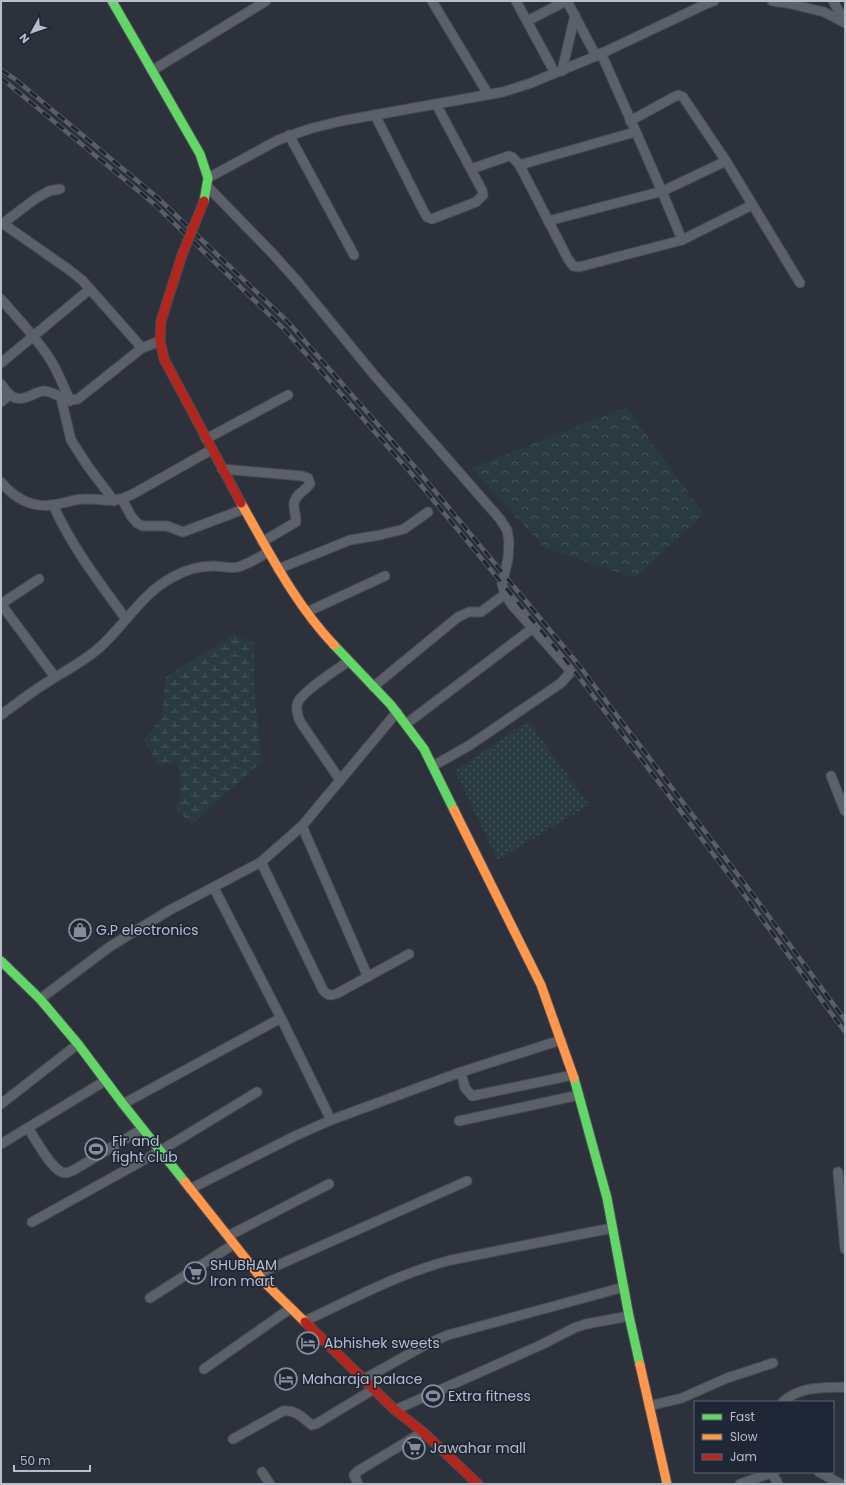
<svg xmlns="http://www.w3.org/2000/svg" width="846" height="1485" font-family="Poppins,sans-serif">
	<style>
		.forest { fill: url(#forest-crowns) }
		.wetland { fill: url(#wetland-marsh) }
		.park { fill: url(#park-dots) }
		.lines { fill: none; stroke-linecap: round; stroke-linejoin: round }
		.street-casing { stroke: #484c53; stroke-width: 11 }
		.fast-casing { stroke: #484c53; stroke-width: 11 }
		.slow-casing { stroke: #484c53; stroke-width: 11 }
		.jam-casing { stroke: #484c53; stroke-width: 11 }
		.street { stroke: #5c6069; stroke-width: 9 }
		.fast { stroke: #63d668; stroke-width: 9 }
		.slow { stroke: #ff974d; stroke-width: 9 }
		.jam { stroke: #b3261e; stroke-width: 9 }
		.rail-casing { stroke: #5b5e66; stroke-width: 4.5 }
		.rail { stroke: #1f2636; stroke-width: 3; stroke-dasharray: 9; stroke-linecap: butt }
		.jam-bridge-casing { stroke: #484c53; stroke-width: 11; stroke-linecap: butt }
		.jam-bridge { stroke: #b3261e; stroke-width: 9 }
		.labels { text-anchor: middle; stroke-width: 3.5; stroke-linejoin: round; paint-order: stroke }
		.poi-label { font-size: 14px; fill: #b7bdcb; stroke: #1f2636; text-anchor: start }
	</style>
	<defs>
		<pattern id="forest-crowns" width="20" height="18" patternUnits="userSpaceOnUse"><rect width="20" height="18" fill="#293b41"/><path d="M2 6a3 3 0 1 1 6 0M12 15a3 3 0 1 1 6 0" fill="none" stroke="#46555b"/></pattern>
		<pattern id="wetland-marsh" width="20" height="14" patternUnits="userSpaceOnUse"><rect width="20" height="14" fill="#293b41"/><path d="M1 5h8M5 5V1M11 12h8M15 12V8" fill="none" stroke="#46555b"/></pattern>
		<pattern id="park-dots" width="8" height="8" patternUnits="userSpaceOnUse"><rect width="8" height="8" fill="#293b41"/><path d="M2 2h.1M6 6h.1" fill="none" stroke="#46555b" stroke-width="1.8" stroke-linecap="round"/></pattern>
	</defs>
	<rect width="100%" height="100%" fill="#2c313b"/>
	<polygon class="forest" points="626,407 704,514 635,578 545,548 471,468"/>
	<polygon class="wetland" points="234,634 254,643 254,689 262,761 192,824 177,810 181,786 178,763 158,765 144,740 162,718 166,677"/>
	<polygon class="park" points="528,721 589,805 498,860 455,771"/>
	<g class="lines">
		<g class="street-casing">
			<g id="street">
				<polyline points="432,1 488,94"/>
				<polyline points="516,1 555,73"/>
				<polyline points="567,1 596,56"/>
				<polyline points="772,1 787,3 824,12 845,23"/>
				<polyline points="833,1 841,15"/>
				<polyline points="527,21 566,1"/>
				<path d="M 601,53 C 628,115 657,177 682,240"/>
				<polyline points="153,70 266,1"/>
				<polyline points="562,71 575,15"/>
				<polyline points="375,115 424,212 427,217 432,219 476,202 483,195 482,190 436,104"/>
				<polyline points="630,121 674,97 678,95 683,97 726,161 800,283"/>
				<polyline points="289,135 354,255"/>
				<polyline points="519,164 568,259 573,266 579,267 682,240 752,205"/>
				<polyline points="471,169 509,156 512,157 519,164 523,164 635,132"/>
				<polyline points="208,178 278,140 309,129 341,121 503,92 531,83 596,56 708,3 714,1"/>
				<polyline points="207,186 273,254 298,282 375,376 500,519 507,530 509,542 508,559 502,584 505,594 512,605 569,669 569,674 561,683 470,745 433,766"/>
				<polyline points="548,221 663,191 726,161"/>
				<polyline points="2,223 68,269 82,280 142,348"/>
				<polyline points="1,225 35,199 49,191 60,189"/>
				<path d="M 1,299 C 18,319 36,337 50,359 C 58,372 64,387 70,401"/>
				<polyline points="1,363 90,289"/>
				<path d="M 1,384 C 10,397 16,403 32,395 C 36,393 40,391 45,391 C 58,393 63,402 78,399 L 142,348 L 160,341"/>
				<polyline points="61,398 71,440 87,465 114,501"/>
				<polyline points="1,402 9,395"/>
				<polyline points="206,439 288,395"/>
				<path d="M 222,469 L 302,476 L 308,478 L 310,484 C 305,491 293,496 294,505 C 294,510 296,516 296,522 L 262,542"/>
				<path d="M 1,482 C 13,497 31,508 51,505 C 63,504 73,499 85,499 C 106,498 111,505 133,494 L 211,450"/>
				<polyline points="122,499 131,516 137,523 143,526 167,526 183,532 244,509"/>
				<path d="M 53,505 C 72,547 99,582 126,619"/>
				<polyline points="278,569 350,540 380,535 404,529 428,512"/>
				<polyline points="1,604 55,677"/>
				<polyline points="1,604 39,579"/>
				<polyline points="307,612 385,576"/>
				<polyline points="373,687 458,617 469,612 481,612 505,594"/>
				<path d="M 1,715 C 16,704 30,693 46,683 C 63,672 83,662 99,648 C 125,625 142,593 173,577 C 185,570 201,566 214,566 C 222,566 230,569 238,567 C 249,564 259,557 268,552"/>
				<polyline points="406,724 533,628"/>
				<polyline points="831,776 845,811"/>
				<path d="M 340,780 L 301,723 C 298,717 295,709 298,702 C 303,691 337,669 349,661"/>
				<polyline points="302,826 368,977"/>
				<path d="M 261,862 L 323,990 C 328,996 331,996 338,993 L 409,954"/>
				<polyline points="214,888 281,1018 331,1120"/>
				<polyline points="40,999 108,948 130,934 170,910 261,862 302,826 397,712"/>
				<polyline points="461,1072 465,1088 472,1096 573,1075"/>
				<polyline points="1,1104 78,1044"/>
				<polyline points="123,1104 281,1018"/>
				<polyline points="459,1121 579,1095"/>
				<path d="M 28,1128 C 35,1138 52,1172 65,1173 C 68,1173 71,1171 74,1170 L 142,1129"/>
				<polyline points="1,1144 105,1081"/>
				<polyline points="838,1172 845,1249"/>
				<polyline points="190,1189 295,1136 331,1120 461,1072 561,1040"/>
				<polyline points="32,1222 160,1151 257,1092"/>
				<polyline points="228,1236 329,1184"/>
				<polyline points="258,1274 467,1181"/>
				<polyline points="150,1298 234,1244"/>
				<path d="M 305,1321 C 352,1299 400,1273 451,1260 L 612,1228"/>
				<polyline points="204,1369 291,1308"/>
				<polyline points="364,1379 427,1344 448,1335 624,1287"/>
				<path d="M 783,1402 C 799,1386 824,1388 845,1387"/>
				<polyline points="649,1406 682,1398 727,1378 773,1363"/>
				<polyline points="395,1410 543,1344 574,1328 586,1324 629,1316"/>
				<path d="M 233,1439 L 283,1411 C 295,1409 303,1418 312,1425 L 316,1424 L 374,1389"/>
				<polyline points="262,1472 270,1484"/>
				<polyline points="819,1472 841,1484"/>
				<polyline points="772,1473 778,1484"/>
				<polyline points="358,1484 354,1475 358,1471 423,1432"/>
				<polyline points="740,1484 774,1472"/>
			</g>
		</g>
		<g class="fast-casing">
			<g id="fast">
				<polyline points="112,1 200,154 208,178 204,201"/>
				<polyline points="334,645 391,705 424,749 454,810"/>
				<polyline points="1,961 40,999 78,1044 123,1104 185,1182"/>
				<polyline points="574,1078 607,1198 629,1316 640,1365"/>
			</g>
		</g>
		<g class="slow-casing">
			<g id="slow">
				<path d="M 241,503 C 269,552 295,604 334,645"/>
				<polyline points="454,810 541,985 574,1078"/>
				<polyline points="185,1182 265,1283 305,1322"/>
				<polyline points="640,1365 667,1484"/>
			</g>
		</g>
		<g class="jam-casing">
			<g id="jam">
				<polyline points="182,255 161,321 160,341 164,359 241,503"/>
				<polyline points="305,1322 395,1410 423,1432 478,1484"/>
			</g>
		</g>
		<use href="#street" class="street"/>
		<use href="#fast" class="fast"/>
		<use href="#slow" class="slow"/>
		<use href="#jam" class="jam"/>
		<g class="rail-casing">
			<g id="rail">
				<polyline points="1,70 15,79 158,198 289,323 415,467 578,664 751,892 845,1020"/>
				<polyline points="1,78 153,203 283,328 410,472 572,668 745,896 845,1032"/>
			</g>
		</g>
		<use href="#rail" class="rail"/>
		<g class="jam-bridge-casing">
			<polyline id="jam-bridge" points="182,255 204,201"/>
		</g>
		<use href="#jam-bridge" class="jam-bridge"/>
	</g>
	<defs>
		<g id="shop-ring" transform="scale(1.15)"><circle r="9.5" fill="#1f2636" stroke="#868c99" stroke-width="1.5"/><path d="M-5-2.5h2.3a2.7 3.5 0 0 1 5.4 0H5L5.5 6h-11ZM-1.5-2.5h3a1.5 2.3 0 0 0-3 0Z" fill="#868c99"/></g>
		<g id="stadium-ring" transform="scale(1.15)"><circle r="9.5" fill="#1f2636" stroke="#868c99" stroke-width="1.5"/><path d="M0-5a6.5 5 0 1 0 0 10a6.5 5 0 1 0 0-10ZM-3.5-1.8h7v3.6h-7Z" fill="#868c99"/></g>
		<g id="supermarket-ring" transform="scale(1.15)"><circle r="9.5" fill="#1f2636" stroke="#868c99" stroke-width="1.5"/><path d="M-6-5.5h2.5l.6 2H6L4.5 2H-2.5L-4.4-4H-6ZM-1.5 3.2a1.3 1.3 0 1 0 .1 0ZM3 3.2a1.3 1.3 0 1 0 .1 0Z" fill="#868c99"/></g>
		<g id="hotel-ring" transform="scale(1.15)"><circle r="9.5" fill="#1f2636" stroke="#868c99" stroke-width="1.5"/><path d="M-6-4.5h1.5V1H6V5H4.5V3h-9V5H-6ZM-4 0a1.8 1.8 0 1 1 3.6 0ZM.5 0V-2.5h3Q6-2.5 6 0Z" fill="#868c99"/></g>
	</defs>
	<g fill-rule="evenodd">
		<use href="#shop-ring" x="80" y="930"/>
		<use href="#stadium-ring" x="96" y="1149"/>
		<use href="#supermarket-ring" x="195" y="1273"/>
		<use href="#hotel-ring" x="308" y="1343"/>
		<use href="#hotel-ring" x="286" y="1379"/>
		<use href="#stadium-ring" x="433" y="1396"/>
		<use href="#supermarket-ring" x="414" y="1448"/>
	</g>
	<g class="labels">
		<g class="poi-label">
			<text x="96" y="935">G.P electronics</text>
			<text x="112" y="1146">Fir and<tspan x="112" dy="16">fight club</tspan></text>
			<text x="210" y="1270">SHUBHAM<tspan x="210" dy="16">Iron mart</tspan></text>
			<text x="324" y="1348">Abhishek sweets</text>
			<text x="302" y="1384">Maharaja palace</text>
			<text x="448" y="1401">Extra fitness</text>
			<text x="430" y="1453">Jawahar mall</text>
		</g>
	</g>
	<rect width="846" height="1485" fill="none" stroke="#b7bdcb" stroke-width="4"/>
	<rect x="694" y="1401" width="140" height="72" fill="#1f2636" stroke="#5c6272"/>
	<rect x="702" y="1414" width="20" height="6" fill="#63d668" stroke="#5c6272"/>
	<text x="730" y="1421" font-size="12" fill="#b7bdcb">Fast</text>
	<rect x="702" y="1434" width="20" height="6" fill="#ff974d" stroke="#5c6272"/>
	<text x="730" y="1441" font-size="12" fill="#b7bdcb">Slow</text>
	<rect x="702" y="1454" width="20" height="6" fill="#b3261e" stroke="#5c6272"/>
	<text x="730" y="1461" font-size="12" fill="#b7bdcb">Jam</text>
	<g transform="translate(32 32) rotate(230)" stroke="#1f2636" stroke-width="3" paint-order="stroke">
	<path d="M0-3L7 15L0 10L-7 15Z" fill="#b7bdcb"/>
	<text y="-6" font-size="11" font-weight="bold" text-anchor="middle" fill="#b7bdcb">N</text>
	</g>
	<path d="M14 1465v6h76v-6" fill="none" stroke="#b7bdcb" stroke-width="2"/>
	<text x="20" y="1465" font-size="12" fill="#b7bdcb" stroke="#1f2636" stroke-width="3" paint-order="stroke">50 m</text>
</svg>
